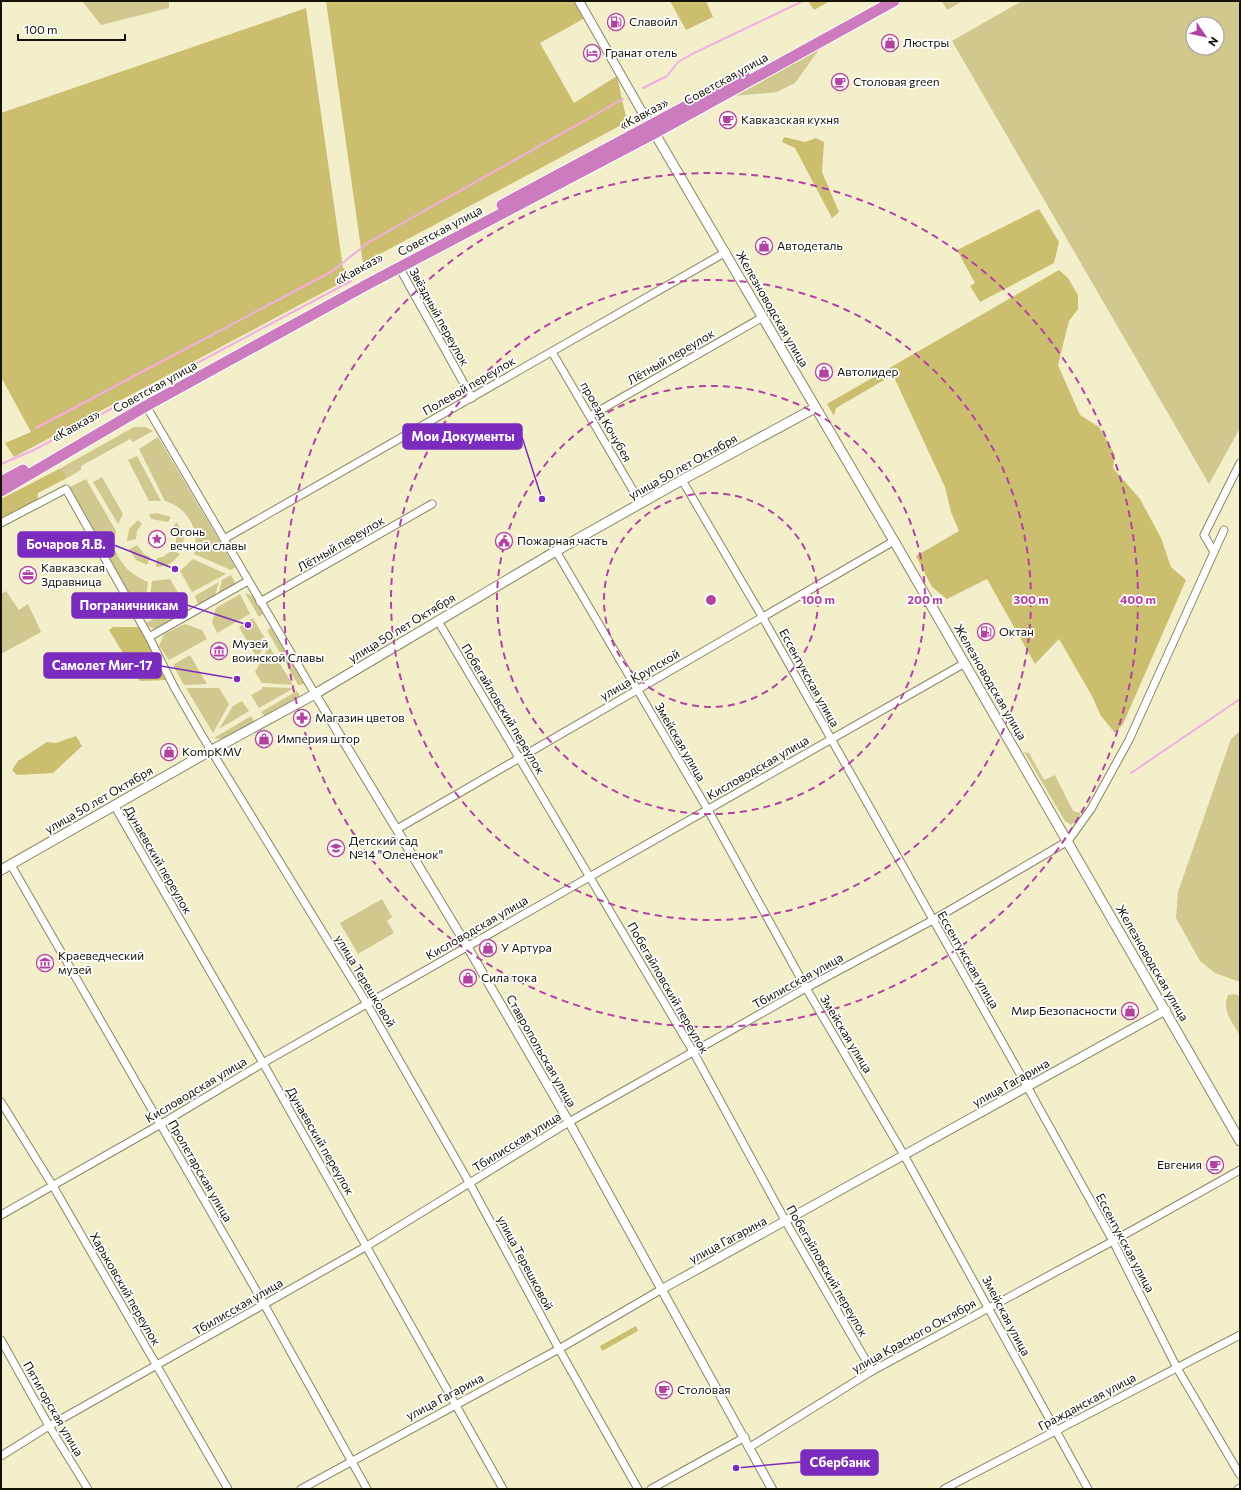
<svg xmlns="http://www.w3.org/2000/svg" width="1241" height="1490" font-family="Commissioner,sans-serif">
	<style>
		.green { fill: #d0c88e; fill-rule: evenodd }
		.forest { fill: #cbbf6f }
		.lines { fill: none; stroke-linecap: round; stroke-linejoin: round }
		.stream { stroke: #f0aee2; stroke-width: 2 }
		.minor-casing { stroke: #8a8565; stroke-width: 9 }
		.tertiary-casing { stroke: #8a8565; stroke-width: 10 }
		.secondary-casing { stroke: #8a8565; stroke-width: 11 }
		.trunk-casing { stroke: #fff; stroke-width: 13 }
		.minor { stroke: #fff; stroke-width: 7 }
		.tertiary { stroke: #fff; stroke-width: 8 }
		.secondary { stroke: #fff; stroke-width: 9 }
		.trunk { stroke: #cc7cbe; stroke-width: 11 }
		.ring { fill: none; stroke: #b243a1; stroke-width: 2; stroke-dasharray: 7 5 }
		.labels { text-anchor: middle; stroke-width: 3.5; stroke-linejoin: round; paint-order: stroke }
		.poi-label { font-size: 12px; fill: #131105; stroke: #fff; text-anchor: start }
		.street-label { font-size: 12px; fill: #131105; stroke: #fff }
		.centre { fill: #b243a1; stroke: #fff; stroke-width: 2 }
		.ring-label { font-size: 12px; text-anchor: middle; font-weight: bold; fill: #b243a1; stroke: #fff; stroke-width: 3.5; stroke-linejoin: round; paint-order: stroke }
		.leader { fill: none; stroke: #7b2cbf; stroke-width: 1.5 }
		.callout-dot { fill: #7b2cbf; stroke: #fff; stroke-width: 1.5 }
		.callout { fill: #7b2cbf; stroke: #7b2cbf; stroke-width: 1.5 }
		.callout-label { font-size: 13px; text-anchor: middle; font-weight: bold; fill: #fff }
	</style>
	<rect width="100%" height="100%" fill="#f4efcb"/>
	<g class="green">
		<polygon points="82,1 169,1 169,8 101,25"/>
		<polygon points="942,1 963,1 947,10"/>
		<path d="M 1022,1 L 1240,1 L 1240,428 L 1209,484 L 952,41 ZM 1193,24 L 1217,24 L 1217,48 L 1193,48 Z"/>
		<polygon points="821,47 795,83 777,92 734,96"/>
		<polygon points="134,427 146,427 153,431 133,442 130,439 81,466 81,470 67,478 61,468"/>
		<path d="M 158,437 L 235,567 L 231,570 L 194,554 C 199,530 190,509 165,501 L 139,449 Z"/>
		<polygon points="137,456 161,501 149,501 128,460"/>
		<polygon points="102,477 123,514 118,524 93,482"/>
		<polygon points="86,479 116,531 114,546 104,548 70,487"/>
		<polygon points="157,513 171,517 168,522 151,519 149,514"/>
		<polygon points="138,520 142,524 137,531 136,539 127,541 129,529"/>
		<polygon points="177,522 184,537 182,548 176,544 176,533 172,527"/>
		<polygon points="137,545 144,554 150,557 147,565 136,560 129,549"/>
		<path d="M 172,550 L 180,554 C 174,562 167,567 156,567 L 157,558 L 163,557 Z"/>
		<path d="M 116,551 C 121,566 133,576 148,582 L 143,619 L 105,553 Z"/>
		<polygon points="193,559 226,574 192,592 180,571"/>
		<polygon points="231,575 237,586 217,598 222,580"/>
		<polygon points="170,579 181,598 147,618 152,581"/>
		<polygon points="219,582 214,599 199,607 195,596"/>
		<polygon points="6,591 19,610 28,604 41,632 1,654 1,594"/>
		<path d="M 245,593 C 256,595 259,605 263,614 L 259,617 Z"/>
		<polygon points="240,594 250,614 217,633 212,622 216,608"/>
		<polygon points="184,602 190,613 160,630 149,627 146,623"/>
		<polygon points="253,618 267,642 257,658 239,627"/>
		<polygon points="185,624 202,630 207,639 169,660 159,646 164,634"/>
		<polygon points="271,628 304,684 298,685 267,630"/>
		<polygon points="269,646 293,685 262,683 255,672"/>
		<polygon points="190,655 207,684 184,685 173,665"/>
		<polygon points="262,687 294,688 259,708 251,695 262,689"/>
		<polygon points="186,688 219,688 229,704 213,733"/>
		<polygon points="297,691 300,696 265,717 261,712"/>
		<polygon points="242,701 249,711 219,729 233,706"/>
		<path d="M 251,716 L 255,723 C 243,729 228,742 214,738 Z"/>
		<polygon points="1240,731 1240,982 1215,973 1200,961 1176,918 1178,892 1231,739"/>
		<polygon points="1024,752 1029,753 1044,780 1055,775 1073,811 1080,813 1080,817 1071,825 1065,821"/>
		<polygon points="382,899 392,917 387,921 394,933 358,954 340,923"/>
		<path d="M 1234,994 L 1240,996 L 1240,1036 C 1233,1023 1221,1010 1228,995 Z"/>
	</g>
	<g class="forest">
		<polygon points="326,1 574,1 585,18 540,43 574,103 617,76 627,122 363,263"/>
		<polygon points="670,1 706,1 713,17 686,30"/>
		<polygon points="808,1 830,1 814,10"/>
		<polygon points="306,8 343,268 354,276 14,457 5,443 31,432 1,377 1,113"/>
		<polygon points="784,137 805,142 816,138 824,142 822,172 839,212 832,218 795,148 782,142"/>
		<polygon points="1039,209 1059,242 1054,263 980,302 970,286 975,283 957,250"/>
		<polygon points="1059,270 1068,278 1078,295 1078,309 1069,321 1058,365 1080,415 1099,427 1115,455 1113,468 1140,499 1161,538 1171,567 1186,580 1123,724 1115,733 1101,716 1092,696 1059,639 1035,664 987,579 947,599 932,587 916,556 959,531 951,512 945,487 893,375 836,408 834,416 827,404"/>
		<polygon points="61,468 67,478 38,493 37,502 1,521 1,499"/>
		<polygon points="113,627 140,627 167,680 140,681 109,630"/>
		<polygon points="76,736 82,746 53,773 17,775 12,770 18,761 47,742 56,743"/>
		<polygon points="636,1326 638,1331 602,1351 600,1346"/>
	</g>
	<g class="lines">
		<g class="stream">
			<polyline points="643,88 667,76 678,62 692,54 803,1"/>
			<polyline points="36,428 331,272 369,242 623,99"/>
			<polyline points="1,464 34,450 351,281"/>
			<polyline points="1131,773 1240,699"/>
		</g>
		<g class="minor-casing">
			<g id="minor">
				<polyline points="399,267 472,398"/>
				<polyline points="552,352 641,504"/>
				<polyline points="145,404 315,694"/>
				<polyline points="590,416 763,317"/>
				<polyline points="682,480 763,618 1028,1088 1113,1241 1177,1368 1240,1475"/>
				<polyline points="1,523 66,489 149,637 174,687 201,734 367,1004 470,1184 559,1349 638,1489"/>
				<polyline points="224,539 726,252"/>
				<polyline points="556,551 708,810 806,988 904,1155 1088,1489"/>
				<polyline points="1214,552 1204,535 1240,463"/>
				<polyline points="260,602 432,504"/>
				<polyline points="438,621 694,1053 786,1222 872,1371"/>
				<polyline points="149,637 248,581"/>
				<polyline points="114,805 263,1063 503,1489"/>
				<polyline points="397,829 894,541"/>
				<polyline points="11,865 264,1304 367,1489"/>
				<polyline points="1,1102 53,1186 228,1489"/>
				<polyline points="1,1215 161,1124 263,1063 965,663"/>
				<polyline points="1,1340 49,1426 88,1489"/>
				<polyline points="750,1447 872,1371 1113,1241 1240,1170"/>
				<polyline points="1,1456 49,1426 367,1246 569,1122 806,988 933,920 1068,841 1091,809 1129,740 1224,530"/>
				<polyline points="301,1489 559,1349 662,1289"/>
				<polyline points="651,1489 745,1437"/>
				<polyline points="944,1489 1240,1335"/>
				<polyline points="1238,1489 1240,1488"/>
			</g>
		</g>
		<g class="tertiary-casing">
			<g id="tertiary">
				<polyline points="579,1 650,126"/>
				<polyline points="315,694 467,946 569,1122 772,1489"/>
				<polyline points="662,1289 1166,1010"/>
			</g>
		</g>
		<g class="secondary-casing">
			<g id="secondary">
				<polyline points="651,127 894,541 1240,1141"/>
				<polyline points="1,870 201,756 315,694 556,551 682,480 815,408"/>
			</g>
		</g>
		<g class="trunk-casing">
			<g id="trunk">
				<polyline points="502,205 744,75"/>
				<polyline points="1,482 23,470"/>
				<polyline points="1,491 146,406 368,284 655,133 894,1"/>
			</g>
		</g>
		<use href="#minor" class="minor"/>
		<use href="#tertiary" class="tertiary"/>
		<use href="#secondary" class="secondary"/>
		<use href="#trunk" class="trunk"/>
	</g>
	<g class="ring">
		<circle cx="711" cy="600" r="107"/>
		<circle cx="711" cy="600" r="214"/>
		<circle cx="711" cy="600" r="320"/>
		<circle cx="711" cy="600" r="427"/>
	</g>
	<defs>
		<g id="fuel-ring" transform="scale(0.9)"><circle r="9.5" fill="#fff" stroke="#b243a1" stroke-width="1.5"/><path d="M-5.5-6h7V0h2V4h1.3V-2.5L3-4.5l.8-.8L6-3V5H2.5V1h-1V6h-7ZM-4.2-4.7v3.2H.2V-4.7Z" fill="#b243a1"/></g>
		<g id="shop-ring" transform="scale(0.9)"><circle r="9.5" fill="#fff" stroke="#b243a1" stroke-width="1.5"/><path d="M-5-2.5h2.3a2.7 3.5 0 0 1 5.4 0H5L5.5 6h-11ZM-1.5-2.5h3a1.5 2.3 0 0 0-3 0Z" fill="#b243a1"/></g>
		<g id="hotel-ring" transform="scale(0.9)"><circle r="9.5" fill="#fff" stroke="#b243a1" stroke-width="1.5"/><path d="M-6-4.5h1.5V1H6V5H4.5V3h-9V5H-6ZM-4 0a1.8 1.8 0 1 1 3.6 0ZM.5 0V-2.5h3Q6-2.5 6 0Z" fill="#b243a1"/></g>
		<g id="cafe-ring" transform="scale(0.9)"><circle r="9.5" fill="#fff" stroke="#b243a1" stroke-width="1.5"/><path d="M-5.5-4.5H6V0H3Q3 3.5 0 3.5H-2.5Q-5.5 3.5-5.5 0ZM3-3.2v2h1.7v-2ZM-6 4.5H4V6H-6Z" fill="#b243a1"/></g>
		<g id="sight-ring" transform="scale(0.9)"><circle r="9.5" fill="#fff" stroke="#b243a1" stroke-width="1.5"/><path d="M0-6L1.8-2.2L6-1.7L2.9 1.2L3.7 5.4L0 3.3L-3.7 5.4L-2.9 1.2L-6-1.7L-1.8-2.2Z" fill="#b243a1"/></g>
		<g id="civic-ring" transform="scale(0.9)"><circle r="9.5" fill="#fff" stroke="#b243a1" stroke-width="1.5"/><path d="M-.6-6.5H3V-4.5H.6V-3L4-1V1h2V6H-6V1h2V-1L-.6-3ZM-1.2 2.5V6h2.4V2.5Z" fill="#b243a1"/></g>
		<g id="office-ring" transform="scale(0.9)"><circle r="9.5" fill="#fff" stroke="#b243a1" stroke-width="1.5"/><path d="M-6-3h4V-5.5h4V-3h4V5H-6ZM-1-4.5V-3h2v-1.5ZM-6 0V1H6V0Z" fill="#b243a1"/></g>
		<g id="museum-ring" transform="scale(0.9)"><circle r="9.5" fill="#fff" stroke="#b243a1" stroke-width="1.5"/><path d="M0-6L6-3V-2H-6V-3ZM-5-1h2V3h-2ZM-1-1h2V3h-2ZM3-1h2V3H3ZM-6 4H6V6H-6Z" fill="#b243a1"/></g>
		<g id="pharmacy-ring" transform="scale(0.9)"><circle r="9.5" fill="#fff" stroke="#b243a1" stroke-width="1.5"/><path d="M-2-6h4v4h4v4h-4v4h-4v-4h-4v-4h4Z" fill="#b243a1"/></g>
		<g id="school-ring" transform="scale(0.9)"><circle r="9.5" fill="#fff" stroke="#b243a1" stroke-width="1.5"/><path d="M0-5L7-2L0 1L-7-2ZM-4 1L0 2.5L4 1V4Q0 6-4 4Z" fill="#b243a1"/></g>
	</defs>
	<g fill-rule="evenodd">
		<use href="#fuel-ring" x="616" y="22"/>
		<use href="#shop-ring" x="890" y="43"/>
		<use href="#hotel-ring" x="592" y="53"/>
		<use href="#cafe-ring" x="840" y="82"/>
		<use href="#cafe-ring" x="728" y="120"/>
		<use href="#shop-ring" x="764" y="246"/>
		<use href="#shop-ring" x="824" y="372"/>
		<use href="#sight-ring" x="157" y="539"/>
		<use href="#civic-ring" x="504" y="541"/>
		<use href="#office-ring" x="28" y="575"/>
		<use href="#fuel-ring" x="986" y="632"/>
		<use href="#museum-ring" x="219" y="651"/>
		<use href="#pharmacy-ring" x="302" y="718"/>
		<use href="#shop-ring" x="264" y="739"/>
		<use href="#shop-ring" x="169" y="752"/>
		<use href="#school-ring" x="336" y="848"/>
		<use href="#shop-ring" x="488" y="948"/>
		<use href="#museum-ring" x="45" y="963"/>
		<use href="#shop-ring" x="468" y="978"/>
		<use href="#shop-ring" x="1130" y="1011"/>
		<use href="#cafe-ring" x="1215" y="1165"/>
		<use href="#cafe-ring" x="664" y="1390"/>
	</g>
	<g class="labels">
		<g class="poi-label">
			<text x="629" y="26">Славойл</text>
			<text x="903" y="47">Люстры</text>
			<text x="605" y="57">Гранат отель</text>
			<text x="853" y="86">Столовая green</text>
			<text x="741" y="124">Кавказская кухня</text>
			<text x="777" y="250">Автодеталь</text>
			<text x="837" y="376">Автолидер</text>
			<text x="170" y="536">Огонь<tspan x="170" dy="14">вечной славы</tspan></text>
			<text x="517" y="545">Пожарная часть</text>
			<text x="41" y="572">Кавказская<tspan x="41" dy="14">Здравница</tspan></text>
			<text x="999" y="636">Октан</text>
			<text x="232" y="648">Музей<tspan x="232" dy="14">воинской Славы</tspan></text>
			<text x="315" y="722">Магазин цветов</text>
			<text x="277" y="743">Империя штор</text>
			<text x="182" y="756">KompKMV</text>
			<text x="349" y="845">Детский сад<tspan x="349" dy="14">№14 "Олененок"</tspan></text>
			<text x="501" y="952">У Артура</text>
			<text x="58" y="960">Краеведческий<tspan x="58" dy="14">музей</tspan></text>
			<text x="481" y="982">Сила тока</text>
			<text x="1117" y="1015" text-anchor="end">Мир Безопасности</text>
			<text x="1202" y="1169" text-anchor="end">Евгения</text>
			<text x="677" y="1394">Столовая</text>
		</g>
		<g class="street-label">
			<text transform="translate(726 79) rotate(-29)" y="4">Советская улица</text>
			<text transform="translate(644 114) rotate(-28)" y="4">«Кавказ»</text>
			<text transform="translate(440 231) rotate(-28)" y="4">Советская улица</text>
			<text transform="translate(359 269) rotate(-29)" y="4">«Кавказ»</text>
			<text transform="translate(772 309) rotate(60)" y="4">Железноводская улица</text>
			<text transform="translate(439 317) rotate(61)" y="4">Звёздный переулок</text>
			<text transform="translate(671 357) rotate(-30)" y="4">Лётный переулок</text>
			<text transform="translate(469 386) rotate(-30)" y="4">Полевой переулок</text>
			<text transform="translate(155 387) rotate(-29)" y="4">Советская улица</text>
			<text transform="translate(606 422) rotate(60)" y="4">проезд Кочубея</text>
			<text transform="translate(76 426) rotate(-29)" y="4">«Кавказ»</text>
			<text transform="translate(683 467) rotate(-29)" y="4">улица 50 лет Октября</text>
			<text transform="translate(341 544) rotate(-30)" y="4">Лётный переулок</text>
			<text transform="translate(402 628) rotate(-31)" y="4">улица 50 лет Октября</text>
			<text transform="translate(640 675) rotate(-30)" y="4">улица Крупской</text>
			<text transform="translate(809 678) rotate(61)" y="4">Ессентукская улица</text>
			<text transform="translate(990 682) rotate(60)" y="4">Железноводская улица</text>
			<text transform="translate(503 709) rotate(59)" y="4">Побегайловский переулок</text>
			<text transform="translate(680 742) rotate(60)" y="4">Змейская улица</text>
			<text transform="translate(758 768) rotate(-30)" y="4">Кисловодская улица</text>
			<text transform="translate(99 800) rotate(-30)" y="4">улица 50 лет Октября</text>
			<text transform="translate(158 860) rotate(60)" y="4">Дунаевский переулок</text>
			<text transform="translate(477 928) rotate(-30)" y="4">Кисловодская улица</text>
			<text transform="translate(968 960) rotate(60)" y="4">Ессентукская улица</text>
			<text transform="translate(1152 963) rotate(60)" y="4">Железноводская улица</text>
			<text transform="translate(365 981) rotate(59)" y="4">улица Терешковой</text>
			<text transform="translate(798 981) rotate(-29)" y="4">Тбилисская улица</text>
			<text transform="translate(668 988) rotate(60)" y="4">Побегайловский переулок</text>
			<text transform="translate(846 1034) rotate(59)" y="4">Змейская улица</text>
			<text transform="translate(541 1051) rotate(60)" y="4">Ставропольская улица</text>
			<text transform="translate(1011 1083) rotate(-29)" y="4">улица Гагарина</text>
			<text transform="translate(196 1090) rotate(-31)" y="4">Кисловодская улица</text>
			<text transform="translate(320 1141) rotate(60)" y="4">Дунаевский переулок</text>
			<text transform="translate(517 1142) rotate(-32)" y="4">Тбилисская улица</text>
			<text transform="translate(200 1171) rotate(60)" y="4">Пролетарская улица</text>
			<text transform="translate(728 1240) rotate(-28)" y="4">улица Гагарина</text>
			<text transform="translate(1125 1243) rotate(62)" y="4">Ессентукская улица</text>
			<text transform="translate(525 1263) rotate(62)" y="4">улица Терешковой</text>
			<text transform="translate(827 1271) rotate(60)" y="4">Побегайловский переулок</text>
			<text transform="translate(125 1289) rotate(60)" y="4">Харьковский переулок</text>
			<text transform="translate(238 1307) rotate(-30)" y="4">Тбилисская улица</text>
			<text transform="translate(1006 1316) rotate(62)" y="4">Змейская улица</text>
			<text transform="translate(914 1336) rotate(-29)" y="4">улица Красного Октября</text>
			<text transform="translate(445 1397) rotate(-28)" y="4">улица Гагарина</text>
			<text transform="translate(1087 1402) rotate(-28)" y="4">Гражданская улица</text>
			<text transform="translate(53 1409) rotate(60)" y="4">Пятигорская улица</text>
		</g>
	</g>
	<circle cx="711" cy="600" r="6" class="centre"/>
	<g class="ring-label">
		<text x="818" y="604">100 m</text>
		<text x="925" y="604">200 m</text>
		<text x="1031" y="604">300 m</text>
		<text x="1138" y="604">400 m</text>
	</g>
	<path class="leader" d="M542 499L522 437M175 569L114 545M248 625L187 605M237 679L161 666M736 1468L801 1462"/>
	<g class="callout-dot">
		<circle cx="542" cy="499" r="4"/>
		<circle cx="175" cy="569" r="4"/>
		<circle cx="248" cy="625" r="4"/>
		<circle cx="237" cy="679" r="4"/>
		<circle cx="736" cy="1468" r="4"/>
	</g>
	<g class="callout">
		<rect x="403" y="424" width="119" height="25" rx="4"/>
		<rect x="18" y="532" width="96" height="25" rx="4"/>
		<rect x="72" y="593" width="115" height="25" rx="4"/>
		<rect x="44" y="653" width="117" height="25" rx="4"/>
		<rect x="801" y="1450" width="77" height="25" rx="4"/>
	</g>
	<g class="callout-label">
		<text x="463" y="441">Мои Документы</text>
		<text x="66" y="549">Бочаров Я.В.</text>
		<text x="129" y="610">Пограничникам</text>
		<text x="102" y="670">Самолет Миг-17</text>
		<text x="840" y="1467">Сбербанк</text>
	</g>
	<rect width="1241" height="1490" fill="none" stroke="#131105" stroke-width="4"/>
	<g transform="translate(1205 36) rotate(124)"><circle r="19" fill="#ffffff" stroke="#a1a09b"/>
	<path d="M0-3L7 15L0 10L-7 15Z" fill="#b243a1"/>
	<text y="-6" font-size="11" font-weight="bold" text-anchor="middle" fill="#131105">N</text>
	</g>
	<path d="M18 34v6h107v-6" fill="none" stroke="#131105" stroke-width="2"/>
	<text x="24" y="34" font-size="12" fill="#131105" stroke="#ffffff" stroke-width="3" paint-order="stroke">100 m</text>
</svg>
